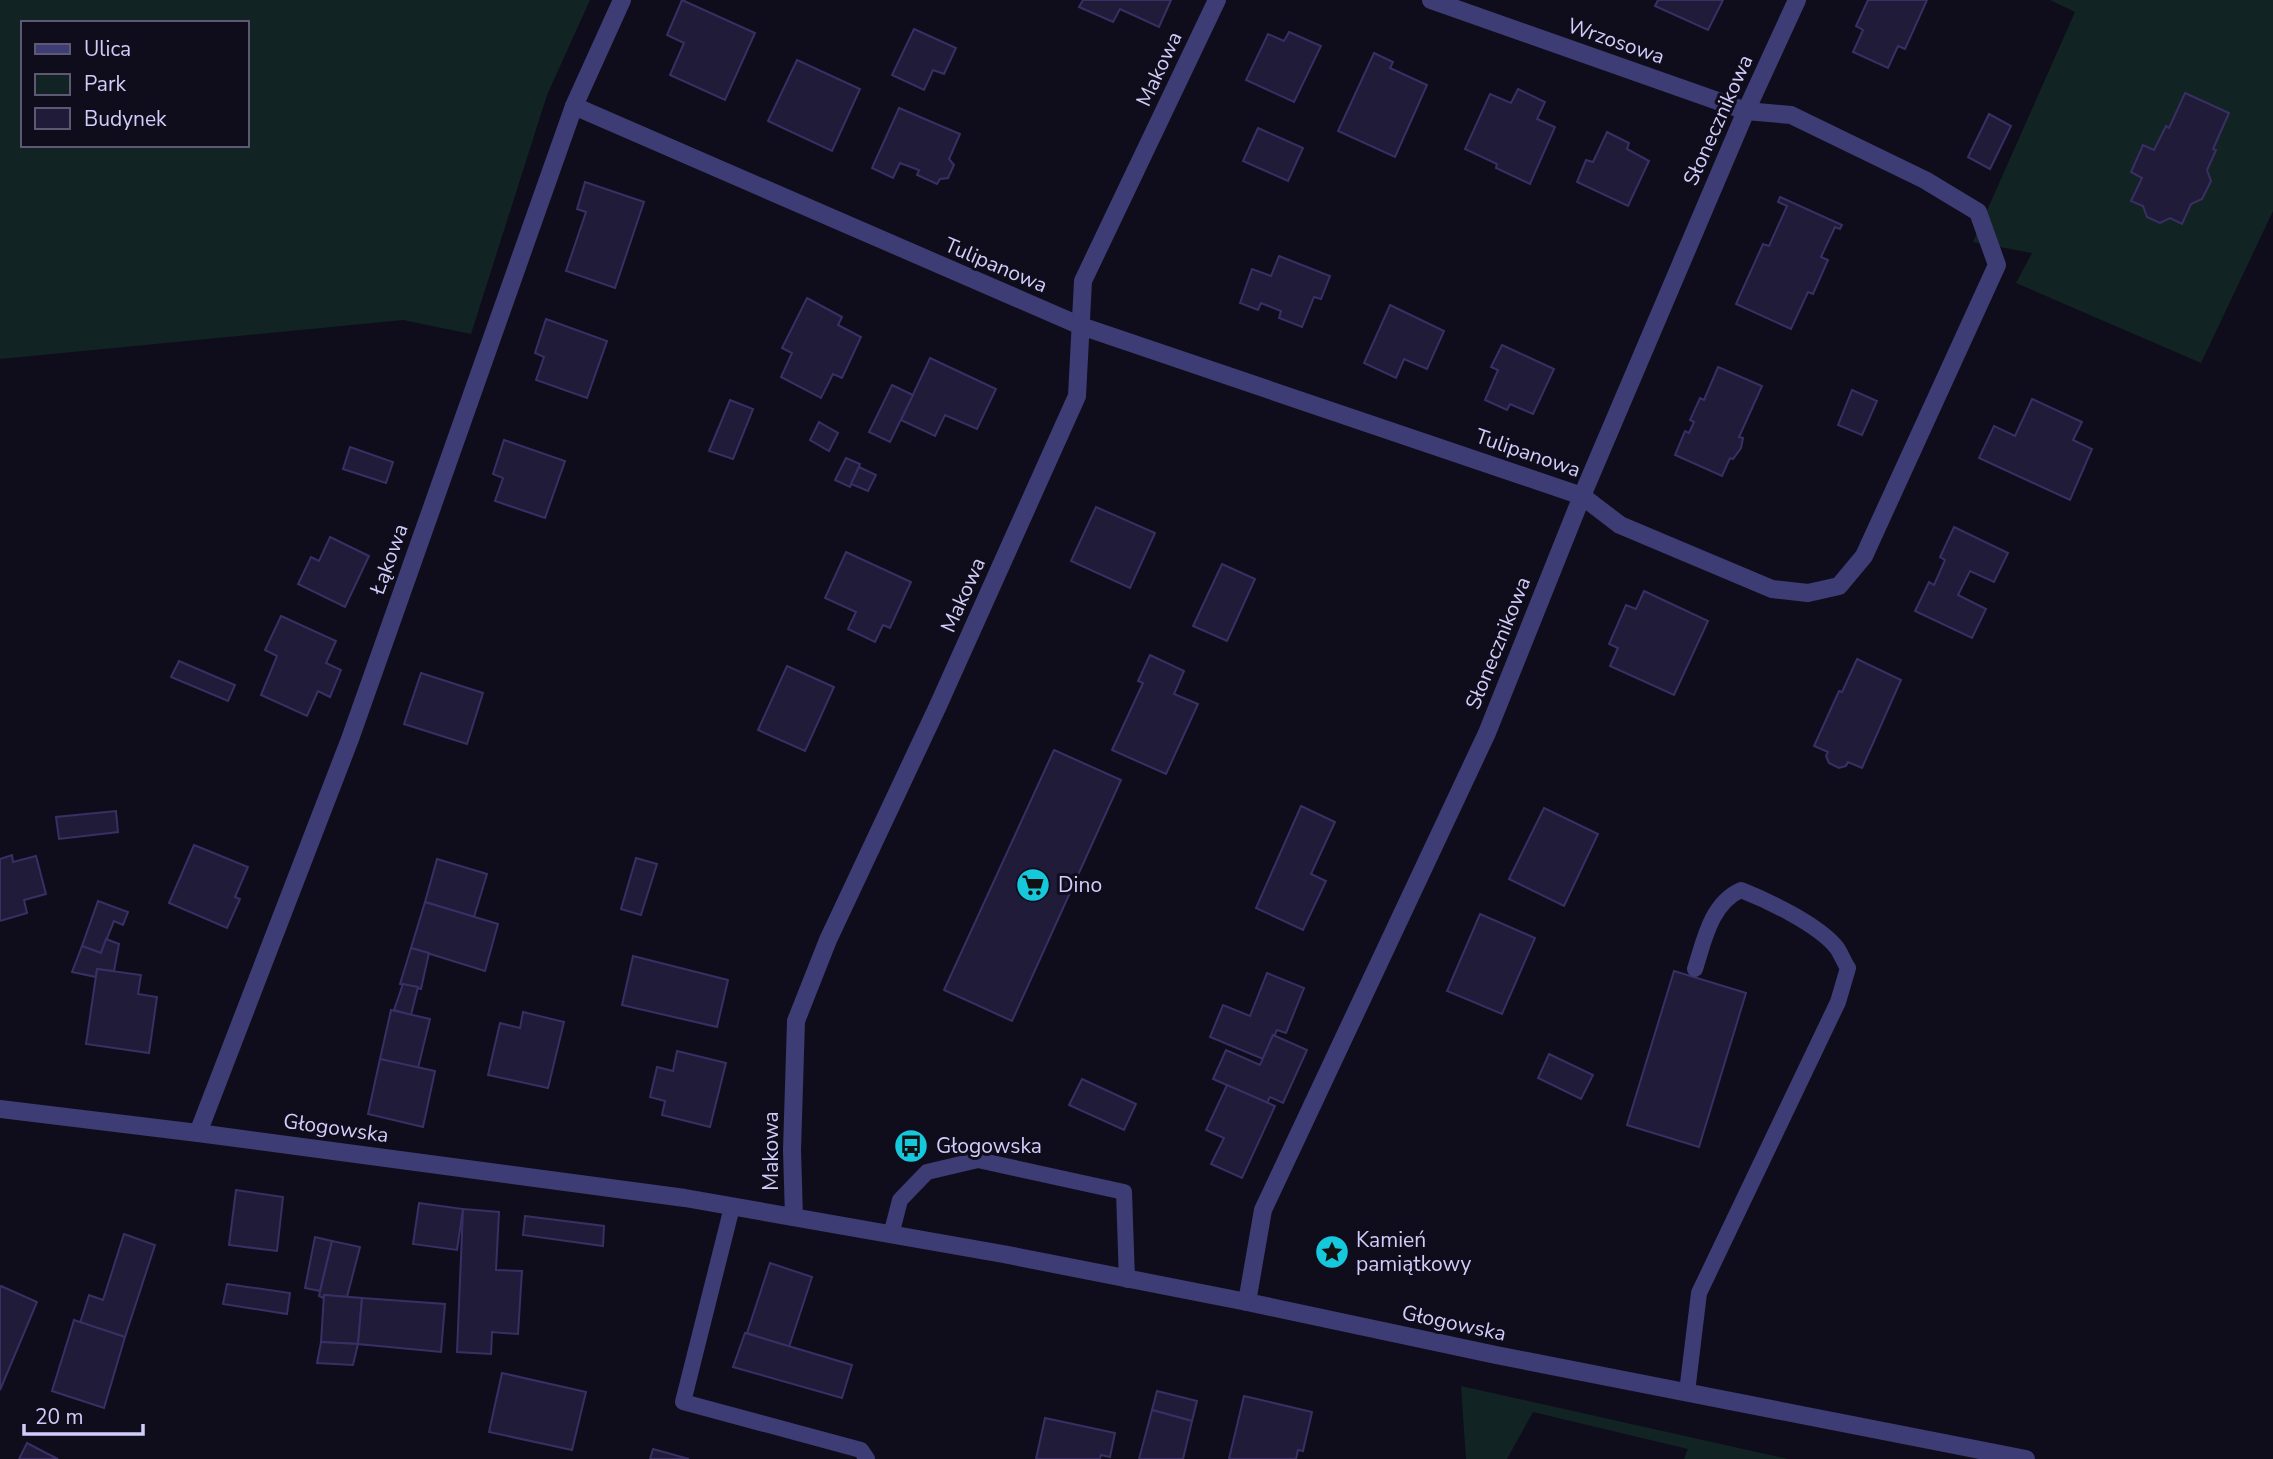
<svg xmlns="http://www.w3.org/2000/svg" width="2273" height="1459" font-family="'Nunito Sans',sans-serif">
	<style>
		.green { fill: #112423; fill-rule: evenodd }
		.building { fill: #211b3a; stroke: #392f64; stroke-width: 2 }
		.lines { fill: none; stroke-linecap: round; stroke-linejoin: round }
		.service { stroke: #3e3c75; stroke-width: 16 }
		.minor { stroke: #3e3c75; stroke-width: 18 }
		.tertiary { stroke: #3e3c75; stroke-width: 18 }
		.labels { text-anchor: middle; stroke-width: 6; stroke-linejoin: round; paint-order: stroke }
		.street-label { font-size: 21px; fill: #d1ccfa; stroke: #0f0d1b }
		.poi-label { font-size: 21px; fill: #d1ccfa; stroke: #0f0d1b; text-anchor: start }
	</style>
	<rect width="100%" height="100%" fill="#0f0d1b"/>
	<g class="green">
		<path d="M 0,0 L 590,0 L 547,95 L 471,334 L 403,320 L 0,359 ZM 23,23 L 247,23 L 247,145 L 23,145 Z"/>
		<polygon points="2050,0 2273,0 2273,211 2201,363 2016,283 2032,253 1973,242 2075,12"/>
		<polygon points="1461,1386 1788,1459 1684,1459 1688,1449 1533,1412 1507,1459 1466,1459"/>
	</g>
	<g class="building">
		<polygon points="682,0 755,33 725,100 670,75 684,43 667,35"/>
		<polygon points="1083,0 1171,0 1159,27 1120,9 1113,22 1079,7"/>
		<polygon points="1658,0 1723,0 1708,30 1655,6"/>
		<polygon points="1868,0 1927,0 1905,49 1898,46 1888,68 1853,52 1863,30 1856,26"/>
		<polygon points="914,29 956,48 944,74 933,70 924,90 892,75"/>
		<polygon points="1289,32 1321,46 1294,102 1246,80 1268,34 1284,41"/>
		<polygon points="1374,53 1393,62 1390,68 1427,85 1395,157 1338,131"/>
		<polygon points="797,60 860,89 832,151 768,121"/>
		<polygon points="1518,89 1545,102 1537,119 1555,127 1530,184 1496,168 1497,164 1465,149 1490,94 1511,103"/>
		<polygon points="2185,93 2229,113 2213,149 2216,150 2207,170 2211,181 2202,199 2191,204 2182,224 2170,218 2160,223 2147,217 2143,206 2131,201 2142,178 2131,172 2143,145 2154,150 2166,126 2169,128"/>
		<polygon points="899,108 960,134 949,159 954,165 948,178 940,179 937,184 917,175 919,170 900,163 893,178 872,168"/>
		<polygon points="1989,114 2011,126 1990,169 1968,157"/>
		<polygon points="1258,128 1303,148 1288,181 1243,161"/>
		<polygon points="1607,132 1629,143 1627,149 1649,161 1628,206 1577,182 1586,160 1593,162"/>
		<polygon points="585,182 644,202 615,288 566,271 586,212 577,209"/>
		<polygon points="1780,197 1842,225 1840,229 1835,227 1821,257 1828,260 1813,294 1808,292 1791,329 1736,304 1763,244 1769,246 1787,206 1778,202"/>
		<polygon points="1279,256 1330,276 1321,299 1314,297 1302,327 1279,318 1281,311 1261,303 1258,310 1240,303 1252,269 1271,276"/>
		<polygon points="807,298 842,317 838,325 861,337 842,378 833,374 821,398 781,377 792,353 782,348"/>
		<polygon points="1390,305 1444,331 1427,369 1404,359 1396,378 1364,363"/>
		<polygon points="546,319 607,341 587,398 536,380 544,357 535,353"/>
		<polygon points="1502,345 1554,369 1533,414 1510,404 1507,410 1485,400 1498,370 1491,367"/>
		<polygon points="930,358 996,389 977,429 945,415 935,436 901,420"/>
		<polygon points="1718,367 1762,386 1739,437 1743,438 1741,448 1733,459 1730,458 1722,476 1675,455 1685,431 1689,433 1694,422 1690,420 1700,398 1704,400"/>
		<polygon points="892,385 913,395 890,442 869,432"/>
		<polygon points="1852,390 1877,401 1862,435 1838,425"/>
		<polygon points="2032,399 2082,422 2073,440 2092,449 2070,500 1979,458 1994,426 2015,436"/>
		<polygon points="730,400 753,409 733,459 709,451"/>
		<polygon points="819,422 838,433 829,451 810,440"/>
		<polygon points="504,440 565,461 545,518 495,501 503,478 493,474"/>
		<polygon points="350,447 393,462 386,483 343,469"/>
		<polygon points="846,458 860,464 850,487 835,480"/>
		<polygon points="859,467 876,475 868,491 851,484"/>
		<polygon points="1096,507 1155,533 1130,588 1071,561"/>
		<polygon points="1954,527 2008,553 1994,582 1970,571 1958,595 1986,609 1972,638 1915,611 1929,582 1934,585 1945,560 1940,557"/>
		<polygon points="330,537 369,556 345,607 298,584 311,557 319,561"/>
		<polygon points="846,552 911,582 890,628 883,625 875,642 848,629 856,612 825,598"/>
		<polygon points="1222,564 1255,579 1227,641 1193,626"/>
		<polygon points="1644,591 1708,621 1674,695 1610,666 1618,648 1609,644 1626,605 1636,609"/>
		<polygon points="281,616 336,641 326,663 341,670 330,697 318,691 307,716 261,695 277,656 265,650"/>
		<polygon points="1150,655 1184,671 1174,694 1198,704 1166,774 1112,750 1143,683 1138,681"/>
		<polygon points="1857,659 1901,680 1862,768 1848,762 1846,766 1839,768 1829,763 1826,756 1828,752 1814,746 1839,691 1842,692"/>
		<polygon points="179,661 235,685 228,701 171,677"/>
		<polygon points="787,666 834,687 805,751 758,730"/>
		<polygon points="421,673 483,693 467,744 404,724"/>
		<polygon points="1054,750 1121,780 1012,1021 944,990"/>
		<polygon points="1301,806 1335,822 1311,874 1326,881 1303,930 1256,908"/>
		<polygon points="1544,808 1598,834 1564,906 1509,879"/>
		<polygon points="116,811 118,832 59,839 56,817"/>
		<polygon points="194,845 248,867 235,897 240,899 227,928 169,903"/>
		<polygon points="12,855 13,862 36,856 46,894 24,900 27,913 0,921 0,859"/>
		<polygon points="636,858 657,864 641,915 621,909"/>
		<polygon points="437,859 487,874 474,917 425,902"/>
		<polygon points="98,901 128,912 123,925 114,921 101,953 82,946"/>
		<polygon points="425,902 498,924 485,971 411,948"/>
		<polygon points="1480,914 1535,938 1502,1014 1447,991"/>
		<polygon points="106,939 119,944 114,971 97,969 96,977 72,972 82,946 101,953"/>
		<polygon points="411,948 429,953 421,989 400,984"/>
		<polygon points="633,956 728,980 717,1027 622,1005"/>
		<polygon points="97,969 141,975 138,994 157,997 149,1053 86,1044"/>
		<polygon points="1674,971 1746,993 1699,1147 1627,1125"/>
		<polygon points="1267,973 1304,988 1286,1033 1277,1030 1263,1059 1210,1037 1223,1005 1250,1016"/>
		<polygon points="403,984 418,987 411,1015 394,1010"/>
		<polygon points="391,1010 430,1019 418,1068 380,1059"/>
		<polygon points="523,1012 564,1022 548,1088 488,1075 500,1023 520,1028"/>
		<polygon points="1273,1035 1307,1050 1283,1103 1270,1097 1267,1103 1213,1079 1226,1050 1260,1065"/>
		<polygon points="677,1051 726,1063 710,1127 662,1115 665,1101 650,1097 657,1067 673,1071"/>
		<polygon points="1549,1054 1593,1075 1581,1099 1538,1078"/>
		<polygon points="380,1059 435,1071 423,1127 368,1114"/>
		<polygon points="1082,1079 1136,1104 1124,1130 1069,1105"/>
		<polygon points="1227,1085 1275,1106 1242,1178 1211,1164 1224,1138 1206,1130"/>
		<polygon points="236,1190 283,1197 277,1251 229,1245"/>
		<polygon points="419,1203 463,1209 457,1250 413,1244"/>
		<polygon points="463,1209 499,1212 496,1270 522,1271 518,1334 492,1332 491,1354 457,1352"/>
		<polygon points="525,1216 604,1226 603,1246 523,1235"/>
		<polygon points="124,1234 155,1245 125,1337 80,1323 89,1295 103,1300"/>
		<polygon points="315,1237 332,1241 320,1291 305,1288"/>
		<polygon points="332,1241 360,1247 347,1297 324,1295 323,1298 319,1296"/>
		<polygon points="770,1263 812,1277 789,1347 747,1333"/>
		<polygon points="227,1284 290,1293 287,1314 223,1304"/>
		<polygon points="1,1286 37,1302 0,1390 0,1289"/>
		<polygon points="324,1295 362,1298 358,1344 321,1342"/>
		<polygon points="362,1298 445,1304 441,1352 358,1344"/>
		<polygon points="74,1320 125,1337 104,1408 52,1391"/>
		<polygon points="745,1333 852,1365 842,1398 733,1367"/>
		<polygon points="321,1342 358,1344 353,1365 317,1363"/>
		<polygon points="502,1373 586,1392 572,1450 489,1432"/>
		<polygon points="1157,1391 1197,1401 1192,1421 1152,1410"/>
		<polygon points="1244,1396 1312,1412 1303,1451 1298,1450 1296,1459 1229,1459"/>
		<polygon points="1152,1410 1192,1421 1183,1459 1139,1459"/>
		<polygon points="1045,1418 1115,1433 1110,1457 1101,1455 1100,1459 1036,1459"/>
		<polygon points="27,1443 46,1453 58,1459 19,1459"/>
		<polygon points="653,1449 689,1459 650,1459"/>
	</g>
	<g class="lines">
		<g class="service">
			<polyline points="732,1207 683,1402 861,1450 867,1459"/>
			<polyline points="891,1235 900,1200 927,1172 978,1160 1124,1192 1127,1280"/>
			<path d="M 1687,1392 L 1699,1293 L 1838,1002 L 1848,968 C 1844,962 1841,954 1837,948 C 1819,925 1769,901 1741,890 C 1711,903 1704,941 1695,969"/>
		</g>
		<g class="minor">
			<polyline points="574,106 1081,326 1582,496 1620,525 1772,589 1808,593 1839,586 1864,556 1997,265 1978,212 1925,180 1791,115 1746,111 1431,0"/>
			<polyline points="198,1133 350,739 574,106 622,0"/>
			<polyline points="794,1217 792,1150 796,1021 828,940 937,708 1077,396 1083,281 1217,0"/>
			<polyline points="1247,1302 1263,1210 1487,733 1582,496 1746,111 1797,0"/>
		</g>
		<polyline class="tertiary" points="0,1109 198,1133 685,1198 1003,1254 1247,1302 1496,1355 2026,1459"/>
	</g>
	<defs>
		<g id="supermarket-disc" transform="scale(1.75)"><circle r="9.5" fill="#16c8dc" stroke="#0f0d1b"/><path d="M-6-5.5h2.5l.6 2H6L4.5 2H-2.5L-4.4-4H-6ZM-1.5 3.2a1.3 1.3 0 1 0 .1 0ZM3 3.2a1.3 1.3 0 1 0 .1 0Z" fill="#111"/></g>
		<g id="bus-disc" transform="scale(1.75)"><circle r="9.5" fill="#16c8dc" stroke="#0f0d1b"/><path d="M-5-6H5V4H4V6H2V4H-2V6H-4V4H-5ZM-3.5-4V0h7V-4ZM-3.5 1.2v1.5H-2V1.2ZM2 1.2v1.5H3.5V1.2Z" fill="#111"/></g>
		<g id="sight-disc" transform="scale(1.75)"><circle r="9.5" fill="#16c8dc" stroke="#0f0d1b"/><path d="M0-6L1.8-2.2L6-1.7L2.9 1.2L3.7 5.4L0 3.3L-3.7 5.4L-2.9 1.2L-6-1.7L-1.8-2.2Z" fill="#111"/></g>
	</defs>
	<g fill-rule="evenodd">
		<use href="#supermarket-disc" x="1033" y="885"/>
		<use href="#bus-disc" x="911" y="1146"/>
		<use href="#sight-disc" x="1332" y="1252"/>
	</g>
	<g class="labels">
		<g class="street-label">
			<text transform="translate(1616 41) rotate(19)" y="7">Wrzosowa</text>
			<text transform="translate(1159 69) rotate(-65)" y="7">Makowa</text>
			<text transform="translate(1718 120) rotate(-66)" y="7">Słonecznikowa</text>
			<text transform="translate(996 265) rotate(23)" y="7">Tulipanowa</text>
			<text transform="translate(1528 453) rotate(19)" y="7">Tulipanowa</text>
			<text transform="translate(389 559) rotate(-70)" y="7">Łąkowa</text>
			<text transform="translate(963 595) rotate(-66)" y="7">Makowa</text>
			<text transform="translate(1498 643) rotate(-68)" y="7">Słonecznikowa</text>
			<text transform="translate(336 1128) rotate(8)" y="7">Głogowska</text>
			<text transform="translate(771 1151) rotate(-90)" y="7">Makowa</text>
			<text transform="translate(1454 1323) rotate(12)" y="7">Głogowska</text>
		</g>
		<g class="poi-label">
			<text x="1058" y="892">Dino</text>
			<text x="936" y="1153">Głogowska</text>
			<text x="1356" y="1247">Kamień<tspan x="1356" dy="24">pamiątkowy</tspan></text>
		</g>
	</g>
	<rect x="21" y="21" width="228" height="126" fill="#0f0d1b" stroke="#5d5974" stroke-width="2"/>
	<rect x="35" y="44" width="35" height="10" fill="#3e3c75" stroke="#5d5974" stroke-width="2"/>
	<text x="84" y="56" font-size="21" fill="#d1ccfa">Ulica</text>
	<rect x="35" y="74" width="35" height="21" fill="#112423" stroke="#5d5974" stroke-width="2"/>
	<text x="84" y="91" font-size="21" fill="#d1ccfa">Park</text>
	<rect x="35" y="108" width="35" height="21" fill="#211b3a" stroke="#5d5974" stroke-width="2"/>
	<text x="84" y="126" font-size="21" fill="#d1ccfa">Budynek</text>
	<path d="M24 1424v10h119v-10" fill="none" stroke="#d1ccfa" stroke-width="3.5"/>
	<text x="35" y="1424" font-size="21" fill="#d1ccfa" stroke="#0f0d1b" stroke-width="5" paint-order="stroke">20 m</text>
</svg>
